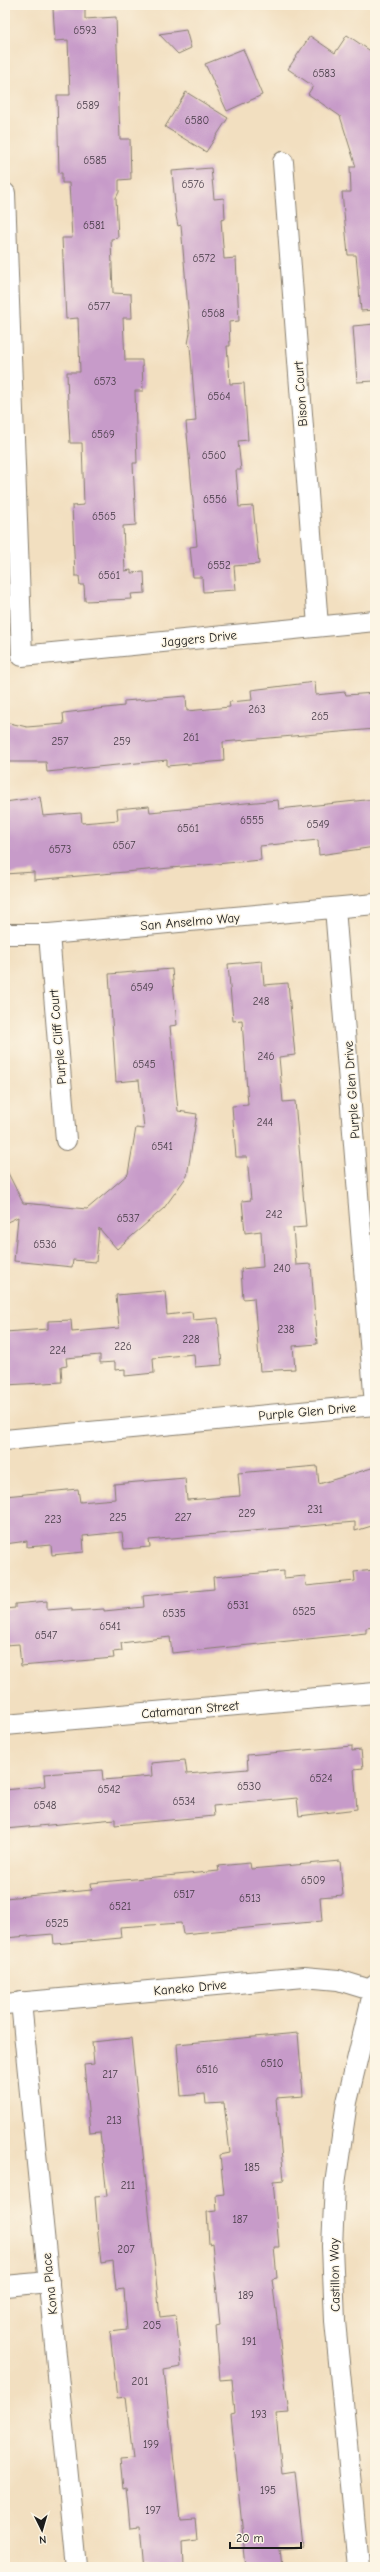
<svg xmlns="http://www.w3.org/2000/svg" width="380" height="2572" font-family="'Comic Neue',sans-serif">
	<style>
		.building { fill: #c79bc9 }
		.lines { fill: none; stroke-linecap: round; stroke-linejoin: round }
		.minor-casing { stroke: #877e6e; stroke-width: 22 }
		.minor { stroke: #fff; stroke-width: 20 }
		.labels { text-anchor: middle; stroke-width: 3; stroke-linejoin: round; paint-order: stroke }
		.number-label { font-size: 11px; fill: #473c47 }
		.street-label { font-size: 13px; fill: #1c1c1c; stroke: #fcf5e5 }
	</style>
	<rect width="100%" height="100%" fill="#fcf5e5"/>
	<filter id="ink" filterUnits="userSpaceOnUse"><feTurbulence type="fractalNoise" baseFrequency=".025" numOctaves="2"/><feDisplacementMap in="SourceGraphic" scale="8" xChannelSelector="R" yChannelSelector="G"/><feConvolveMatrix kernelMatrix="1 2 1 2 8 2 1 2 1" color-interpolation-filters="sRGB"/></filter>
	<filter id="wash" filterUnits="userSpaceOnUse"><feTurbulence type="fractalNoise" baseFrequency=".012" numOctaves="4" result="noise"/><feDisplacementMap in="SourceGraphic" scale="16" xChannelSelector="R" yChannelSelector="G"/><feGaussianBlur stdDeviation="0.9" result="paint"/><feColorMatrix in="noise" values="0 0 0 0 0 0 0 0 0 0 0 0 0 0 0 0 0 1.4 0 .05"/><feComposite in="paint" operator="in"/></filter>
	<g filter="url(#wash)">
		<rect width="100%" height="100%" fill="#f2dfc0"/>
		<g id="blocks">
			<g class="building">
				<polygon points="85,7 85,19 116,17 120,139 130,139 131,179 119,180 119,192 116,198 118,238 111,239 113,293 131,294 132,318 123,318 125,360 142,360 143,391 135,391 137,463 133,463 136,525 123,526 125,571 131,570 131,573 144,572 145,593 131,594 132,599 85,601 84,585 80,585 79,576 75,576 72,506 84,505 82,443 70,443 68,405 67,372 80,372 78,318 66,319 62,238 72,238 69,183 62,183 62,173 59,173 57,95 70,95 68,40 55,41 53,8"/>
				<polygon points="186,30 191,48 178,54 159,34"/>
				<polygon points="347,35 375,54 375,310 361,311 356,255 348,255 342,192 351,192 350,167 356,167 340,116 308,94 313,86 288,69 310,36 335,53"/>
				<polygon points="243,49 262,95 227,111 205,64"/>
				<polygon points="186,92 228,118 206,152 165,127"/>
				<polygon points="211,168 214,199 224,198 225,219 221,220 224,259 236,258 239,321 229,322 230,346 227,346 230,384 244,383 248,440 238,441 241,470 236,470 239,507 253,506 259,564 234,566 236,590 203,592 202,577 193,577 190,547 197,546 186,422 196,421 190,346 188,344 190,333 181,225 178,226 176,216 172,171"/>
				<polygon points="375,324 375,381 357,382 353,326"/>
				<polygon points="315,682 316,695 345,692 346,695 375,693 375,729 223,742 224,761 167,766 167,760 47,772 46,762 5,762 5,722 27,727 64,724 63,713 124,706 124,701 186,696 187,711 230,707 229,702 252,700 251,690"/>
				<polygon points="40,797 43,816 81,813 82,823 118,820 117,809 149,806 150,812 278,800 279,809 375,799 375,847 319,855 318,840 260,846 261,860 34,880 34,872 5,874 5,802"/>
				<polygon points="262,961 264,985 288,983 295,1055 279,1057 283,1102 295,1101 306,1227 293,1228 296,1265 311,1264 317,1344 293,1346 295,1369 260,1371 254,1298 243,1299 241,1269 263,1267 261,1231 245,1233 242,1201 251,1200 247,1157 236,1157 232,1106 248,1105 242,1020 233,1021 228,964"/>
				<polygon points="172,969 177,1025 170,1026 178,1111 197,1114 187,1176 164,1208 117,1249 99,1228 96,1262 73,1260 72,1267 14,1261 18,1217 5,1223 5,1167 23,1203 87,1209 128,1174 136,1128 144,1129 139,1080 116,1082 109,974"/>
				<polygon points="165,1291 167,1315 192,1312 193,1320 218,1318 222,1365 195,1367 194,1354 153,1358 154,1373 125,1376 125,1369 115,1370 115,1362 100,1363 100,1355 66,1358 67,1366 61,1367 62,1382 5,1385 5,1332 48,1329 48,1321 71,1320 72,1332 119,1328 116,1295"/>
				<polygon points="317,1466 319,1484 375,1467 375,1525 355,1531 355,1522 149,1540 150,1547 124,1549 122,1532 83,1536 84,1552 52,1555 51,1545 27,1547 27,1541 5,1544 5,1496 78,1489 80,1502 115,1499 114,1484 185,1478 187,1500 240,1496 238,1473"/>
				<polygon points="375,1570 375,1627 366,1628 366,1633 172,1653 170,1637 121,1643 122,1651 113,1652 114,1658 21,1666 19,1644 5,1645 5,1609 15,1608 15,1604 47,1601 47,1610 72,1608 72,1611 104,1609 104,1611 144,1607 143,1596 214,1589 213,1577 284,1571 284,1578 305,1576 306,1586 355,1581 354,1572"/>
				<polygon points="352,1746 352,1751 361,1750 363,1768 354,1769 357,1809 299,1816 297,1798 213,1806 214,1816 115,1825 115,1819 5,1829 5,1790 45,1786 44,1774 102,1770 103,1780 152,1776 151,1763 185,1760 187,1774 248,1769 247,1755"/>
				<polygon points="340,1861 343,1895 320,1897 322,1921 183,1934 181,1923 120,1927 121,1938 54,1944 53,1934 5,1938 5,1898 92,1890 91,1883 219,1871 218,1866 250,1863 251,1869"/>
				<polygon points="298,2033 303,2096 276,2098 284,2180 273,2181 279,2247 274,2247 277,2278 272,2279 289,2413 276,2414 282,2473 295,2471 303,2547 280,2549 282,2567 246,2567 231,2415 235,2414 232,2379 220,2380 216,2326 220,2325 212,2243 209,2244 207,2212 217,2211 216,2195 224,2194 220,2155 230,2153 224,2103 206,2104 205,2094 181,2096 177,2044"/>
				<polygon points="131,2038 160,2317 176,2315 181,2367 164,2370 180,2519 195,2518 197,2538 182,2540 183,2567 144,2567 140,2527 130,2528 126,2487 123,2488 120,2460 133,2459 126,2397 117,2398 110,2332 127,2330 124,2289 116,2290 113,2261 101,2263 98,2235 95,2197 107,2196 100,2132 90,2133 84,2065 94,2064 92,2042"/>
			</g>
		</g>
	</g>
	<g filter="url(#ink)">
		<use href="#blocks" fill-opacity="0" stroke="#877e6e" stroke-width="1"/>
		<g class="lines">
			<g class="minor-casing">
				<g id="minor">
					<polyline points="283,162 318,626"/>
					<polyline points="5,193 22,656 375,621"/>
					<polyline points="5,934 49,934 375,904"/>
					<polyline points="49,934 66,1140"/>
					<polyline points="5,1440 375,1405 335,908"/>
					<polyline points="5,1725 375,1693"/>
					<polyline points="21,2002 77,2567"/>
					<polyline points="5,2004 304,1977 338,1980 374,1991"/>
					<polyline points="5,2286 49,2282"/>
					<polyline points="359,2567 335,2321 332,2246 335,2184 347,2102 375,1985"/>
				</g>
			</g>
			<use href="#minor" class="minor"/>
		</g>
	</g>
	<g class="labels">
		<g class="number-label">
			<text x="85" y="34">6593</text>
			<text x="324" y="77">6583</text>
			<text x="88" y="109">6589</text>
			<text x="197" y="124">6580</text>
			<text x="95" y="164">6585</text>
			<text x="193" y="188">6576</text>
			<text x="94" y="229">6581</text>
			<text x="204" y="262">6572</text>
			<text x="99" y="310">6577</text>
			<text x="213" y="317">6568</text>
			<text x="105" y="385">6573</text>
			<text x="219" y="400">6564</text>
			<text x="103" y="438">6569</text>
			<text x="214" y="459">6560</text>
			<text x="215" y="503">6556</text>
			<text x="104" y="520">6565</text>
			<text x="219" y="569">6552</text>
			<text x="109" y="579">6561</text>
			<text x="257" y="713">263</text>
			<text x="320" y="720">265</text>
			<text x="191" y="741">261</text>
			<text x="60" y="745">257</text>
			<text x="122" y="745">259</text>
			<text x="252" y="824">6555</text>
			<text x="318" y="828">6549</text>
			<text x="188" y="832">6561</text>
			<text x="124" y="849">6567</text>
			<text x="60" y="853">6573</text>
			<text x="142" y="991">6549</text>
			<text x="261" y="1005">248</text>
			<text x="266" y="1060">246</text>
			<text x="144" y="1068">6545</text>
			<text x="265" y="1126">244</text>
			<text x="162" y="1150">6541</text>
			<text x="274" y="1218">242</text>
			<text x="128" y="1222">6537</text>
			<text x="45" y="1248">6536</text>
			<text x="282" y="1272">240</text>
			<text x="286" y="1333">238</text>
			<text x="191" y="1343">228</text>
			<text x="123" y="1350">226</text>
			<text x="58" y="1354">224</text>
			<text x="315" y="1513">231</text>
			<text x="247" y="1517">229</text>
			<text x="118" y="1521">225</text>
			<text x="183" y="1521">227</text>
			<text x="53" y="1523">223</text>
			<text x="238" y="1609">6531</text>
			<text x="304" y="1615">6525</text>
			<text x="174" y="1617">6535</text>
			<text x="110" y="1630">6541</text>
			<text x="46" y="1639">6547</text>
			<text x="321" y="1782">6524</text>
			<text x="249" y="1790">6530</text>
			<text x="109" y="1793">6542</text>
			<text x="184" y="1805">6534</text>
			<text x="45" y="1809">6548</text>
			<text x="313" y="1884">6509</text>
			<text x="184" y="1898">6517</text>
			<text x="250" y="1902">6513</text>
			<text x="120" y="1910">6521</text>
			<text x="57" y="1927">6525</text>
			<text x="272" y="2067">6510</text>
			<text x="207" y="2073">6516</text>
			<text x="110" y="2078">217</text>
			<text x="114" y="2124">213</text>
			<text x="252" y="2171">185</text>
			<text x="128" y="2189">211</text>
			<text x="240" y="2223">187</text>
			<text x="126" y="2253">207</text>
			<text x="246" y="2299">189</text>
			<text x="152" y="2329">205</text>
			<text x="249" y="2345">191</text>
			<text x="140" y="2385">201</text>
			<text x="259" y="2418">193</text>
			<text x="151" y="2448">199</text>
			<text x="268" y="2494">195</text>
			<text x="153" y="2514">197</text>
		</g>
		<g class="street-label">
			<text transform="translate(300 394) rotate(-94)" y="5">Bison Court</text>
			<text transform="translate(199 638) rotate(-6)" y="5">Jaggers Drive</text>
			<text transform="translate(190 921) rotate(-5)" y="5">San Anselmo Way</text>
			<text transform="translate(57 1037) rotate(-95)" y="5">Purple Cliff Court</text>
			<text transform="translate(351 1090) rotate(-94)" y="5">Purple Glen Drive</text>
			<text transform="translate(307 1411) rotate(-5)" y="5">Purple Glen Drive</text>
			<text transform="translate(190 1709) rotate(-5)" y="5">Catamaran Street</text>
			<text transform="translate(190 1987) rotate(-5)" y="5">Kaneko Drive</text>
			<text transform="translate(334 2275) rotate(-91)" y="5">Castillon Way</text>
			<text transform="translate(49 2284) rotate(-96)" y="5">Kona Place</text>
		</g>
	</g>
	<rect width="380" height="2572" fill="none" stroke="#fcf5e5" stroke-width="20"/>
	<g transform="translate(42 2530) rotate(175)" stroke="#fcf5e5" stroke-width="3" paint-order="stroke">
	<path d="M0-3L7 15L0 10L-7 15Z" fill="#1c1c1c"/>
	<text y="-6" font-size="11" font-weight="bold" text-anchor="middle" fill="#1c1c1c">N</text>
	</g>
	<path d="M230 2542v6h71v-6" fill="none" stroke="#1c1c1c" stroke-width="2"/>
	<text x="236" y="2542" font-size="12" fill="#1c1c1c" stroke="#fcf5e5" stroke-width="3" paint-order="stroke">20 m</text>
</svg>
